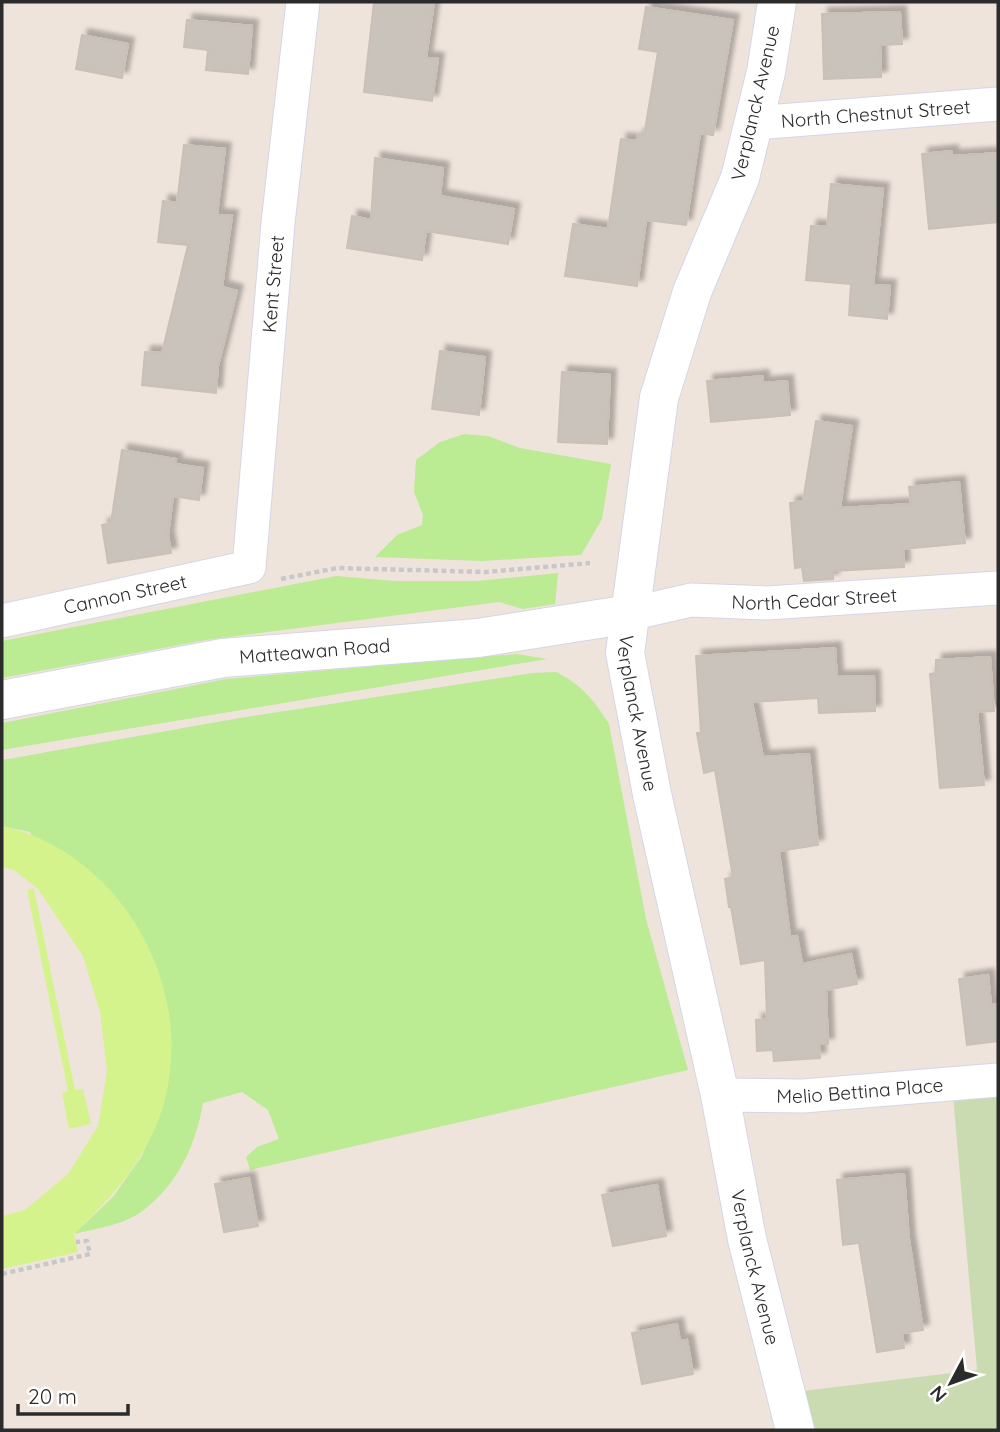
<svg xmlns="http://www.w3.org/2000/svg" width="1000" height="1432" font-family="Quicksand,sans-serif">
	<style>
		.green { fill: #bbeb93 }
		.cemetery { fill: #cadab1 }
		.pitch { fill: #d4f38d }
		.building { fill: #c9c3bb; stroke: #cac0b5; stroke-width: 2; filter: url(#shadow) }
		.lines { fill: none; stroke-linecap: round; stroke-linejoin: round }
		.street-casing { stroke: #d1d7e6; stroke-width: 35 }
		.secondary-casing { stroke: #d1d7e6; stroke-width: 40 }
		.path { stroke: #c8c8c8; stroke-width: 4.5; stroke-dasharray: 5 3.5; stroke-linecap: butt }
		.street { stroke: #fff; stroke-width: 33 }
		.secondary { stroke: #fff; stroke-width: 38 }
		.labels { text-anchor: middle; stroke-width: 5; stroke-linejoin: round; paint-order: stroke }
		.street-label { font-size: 19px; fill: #2b2b2b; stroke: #fff }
	</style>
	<defs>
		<filter id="shadow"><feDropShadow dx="6" dy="-6" stdDeviation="2" flood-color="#0004"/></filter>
	</defs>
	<rect width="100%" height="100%" fill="#efe4dc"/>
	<g class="green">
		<polygon points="464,434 488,436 520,448 611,464 602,519 581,555 482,561 375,557 397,535 422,525 423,515 414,492 416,460 440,442"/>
		<polygon points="558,573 555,604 523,609 499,602 206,640 2,678 2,641 336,576 395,581 477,581"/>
		<polygon points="517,654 547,659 2,750 2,723 226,679"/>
		<path d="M 556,672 C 582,685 594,700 609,724 L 646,919 L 688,1070 L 250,1170 L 246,1157 L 257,1147 L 279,1139 L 268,1110 L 242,1092 L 203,1103 C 196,1144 179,1182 145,1209 C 127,1224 96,1229 74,1234 L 113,1197 L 142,1156 L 165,1099 L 30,832 L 2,826 L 2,760 L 240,718 L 532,673 Z"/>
	</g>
	<polygon class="cemetery" points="998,1080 998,1430 797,1430 786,1393 977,1370 952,1084"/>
	<g class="pitch">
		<path d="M 2,826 C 119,852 195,983 165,1099 C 151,1155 114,1195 74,1234 L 78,1252 L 2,1269 L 2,1216 L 25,1210 L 68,1174 L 98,1126 L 107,1071 L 100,1012 L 83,956 L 38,889 L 14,870 L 2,867 Z"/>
		<polygon points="34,889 75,1090 83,1089 91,1124 69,1129 62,1093 68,1091 27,890"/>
	</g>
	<g class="building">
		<polygon points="374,2 434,2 426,58 438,59 432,101 364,92"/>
		<polygon points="646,7 733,20 713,135 700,133 686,225 646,220 637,286 565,276 573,224 608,229 621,139 637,141 638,135 644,136 658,52 639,49"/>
		<polygon points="900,12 902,44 880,45 881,77 824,79 822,14"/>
		<polygon points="187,20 252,26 248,74 206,70 208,50 184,47"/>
		<polygon points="82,35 128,44 122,78 76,69"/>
		<polygon points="184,145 225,149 217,215 232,216 222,287 237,291 218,366 216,393 142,385 145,352 162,353 188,245 158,242 163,201 177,203"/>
		<polygon points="952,151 952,156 998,153 998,222 929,229 922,154"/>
		<polygon points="375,158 443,168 440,196 514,209 508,244 426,231 422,260 347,248 352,216 371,220"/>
		<polygon points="831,184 883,189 873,285 890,286 887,319 849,315 851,284 806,280 811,226 827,227"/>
		<polygon points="440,351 485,357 479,415 432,409"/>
		<polygon points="562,372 610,375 607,444 558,442"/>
		<polygon points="763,376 763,383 787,381 790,415 711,422 707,381"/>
		<polygon points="816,421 852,426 840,508 911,504 909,487 959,482 965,543 903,549 904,567 833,571 833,579 804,581 802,567 795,568 790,503 803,501"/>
		<polygon points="122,450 176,459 175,464 203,468 199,500 173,496 168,535 171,553 108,563 102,525 111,523"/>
		<polygon points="835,648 837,677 874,676 875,711 819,713 818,698 752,702 763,757 809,754 818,845 779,851 790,937 797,936 802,964 851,954 857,984 826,990 828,1044 819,1044 820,1058 774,1061 773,1050 757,1051 756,1020 767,1019 765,960 741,964 731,907 729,907 725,879 733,877 715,770 704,773 697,733 701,733 696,656"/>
		<polygon points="990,657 994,711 977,712 984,785 940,788 930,674 936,673 936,660"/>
		<polygon points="988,975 991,1004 998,1004 998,1041 967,1045 959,979"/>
		<polygon points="904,1174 909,1239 923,1330 902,1333 904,1348 877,1352 859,1243 843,1245 837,1180"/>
		<polygon points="249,1178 258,1226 224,1232 215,1184"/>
		<polygon points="657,1185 666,1236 613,1246 602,1195"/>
		<polygon points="677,1324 680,1341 687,1340 693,1374 642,1384 632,1333"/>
	</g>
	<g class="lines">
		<g class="street-casing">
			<g id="street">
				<path id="s1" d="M 754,123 L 998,104"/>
				<path id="s2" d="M 630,614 L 691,600 L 767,603 L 998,588"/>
				<path id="s3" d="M 2,621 L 249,567 L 278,223 L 303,2"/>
				<path id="s4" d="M 720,1095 L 803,1096 L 998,1080"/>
			</g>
		</g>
		<g class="secondary-casing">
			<g id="secondary">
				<path id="s5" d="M 777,2 L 766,72 L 740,178 L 692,292 L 659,398 L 625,653 L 652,794 L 720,1095 L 747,1239 L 795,1430"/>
				<path id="s6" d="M 2,700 L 223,658 L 478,638 L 630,614"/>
			</g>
		</g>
		<g class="path">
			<polyline points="281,579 337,568 486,572 590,563"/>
			<polyline points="2,1274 90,1254 87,1241 76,1242"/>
		</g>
		<use href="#street" class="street"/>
		<use href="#secondary" class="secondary"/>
	</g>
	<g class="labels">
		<g class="street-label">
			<text transform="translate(755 103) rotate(-77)" y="7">Verplanck Avenue</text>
			<text dy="7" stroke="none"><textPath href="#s1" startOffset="122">North Chestnut Street</textPath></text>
			<text dy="7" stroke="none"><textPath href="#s3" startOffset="537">Kent Street</textPath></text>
			<text dy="7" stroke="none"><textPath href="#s3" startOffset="126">Cannon Street</textPath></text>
			<text dy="7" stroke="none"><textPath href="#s2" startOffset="186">North Cedar Street</textPath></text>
			<text dy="7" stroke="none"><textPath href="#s6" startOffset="317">Matteawan Road</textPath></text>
			<text dy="7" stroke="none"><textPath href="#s5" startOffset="733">Verplanck Avenue</textPath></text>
			<text dy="7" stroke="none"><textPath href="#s4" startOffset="140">Melio Bettina Place</textPath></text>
			<text dy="7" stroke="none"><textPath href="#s5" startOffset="1300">Verplanck Avenue</textPath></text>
		</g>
	</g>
	<rect width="1000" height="1432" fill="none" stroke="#2b2b2b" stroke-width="7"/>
	<g transform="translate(951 1383) rotate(229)" stroke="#ffffff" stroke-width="5" paint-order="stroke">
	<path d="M0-5L12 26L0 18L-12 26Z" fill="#2b2b2b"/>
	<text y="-10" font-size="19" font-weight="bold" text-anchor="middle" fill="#2b2b2b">N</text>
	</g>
	<path d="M18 1404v10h110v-10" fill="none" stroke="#2b2b2b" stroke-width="3.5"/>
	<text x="28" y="1404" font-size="21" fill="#2b2b2b" stroke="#ffffff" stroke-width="5" paint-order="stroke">20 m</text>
</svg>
